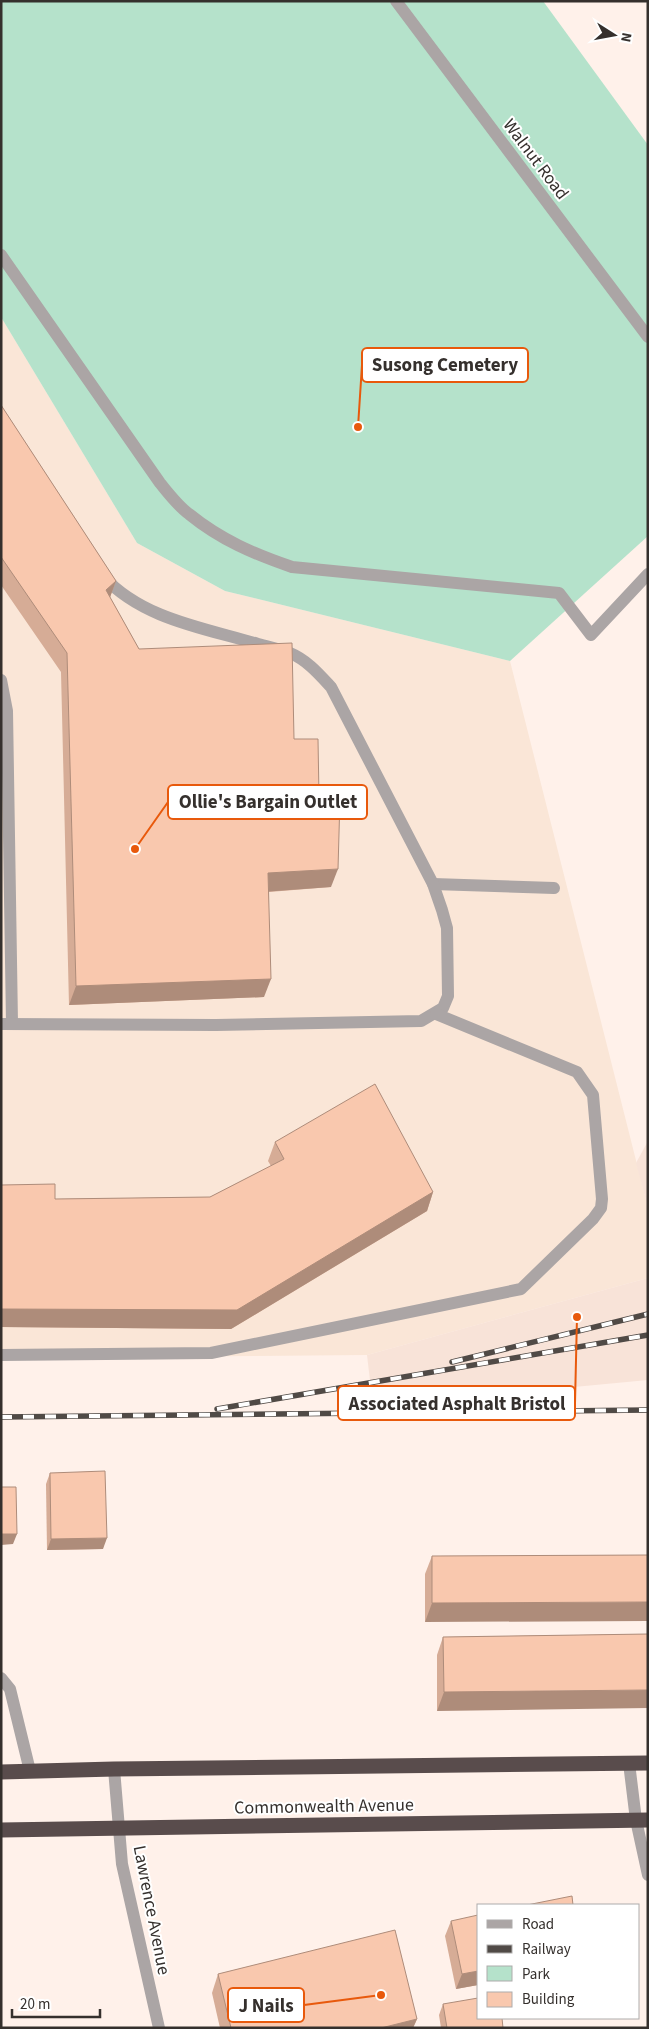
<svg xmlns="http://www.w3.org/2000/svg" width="649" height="2029" font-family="'Source Sans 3',sans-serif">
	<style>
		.commercial { fill: #fae6d7 }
		.built { fill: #f8e3d8 }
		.green { fill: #b5e2cb }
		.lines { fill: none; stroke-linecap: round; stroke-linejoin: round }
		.minor { stroke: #aba5a5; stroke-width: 12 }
		.highway { stroke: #594c4c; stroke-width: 15 }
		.rail-casing { stroke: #504a46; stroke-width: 5.5 }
		.rail { stroke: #fff; stroke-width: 4; stroke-dasharray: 11; stroke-linecap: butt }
		.wall { fill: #d6ac96 }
		.shaded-wall { fill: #ae8c7a }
		.building { fill: #f9c8ae; stroke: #ae8c7a }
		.labels { text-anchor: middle; stroke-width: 4; stroke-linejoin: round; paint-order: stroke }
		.street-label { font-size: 18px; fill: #35302d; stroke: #fff }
		.leader { fill: none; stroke: #e8590c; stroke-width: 2 }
		.callout-dot { fill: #e8590c; stroke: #fff; stroke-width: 2 }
		.callout { fill: #fff; stroke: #e8590c; stroke-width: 2 }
		.callout-label { font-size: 19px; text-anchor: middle; font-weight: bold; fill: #35302d }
	</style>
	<rect width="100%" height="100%" fill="#fff1ea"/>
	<polygon class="commercial" points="1,317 137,543 225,591 510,661 648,1208 648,1278 367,1355 1,1358"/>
	<g class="built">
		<polygon points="648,1141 648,1208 636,1163"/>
		<polygon points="648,1278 648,1380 373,1406 367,1355"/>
	</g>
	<polygon class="green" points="1,1 543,1 648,145 648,536 510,661 225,591 137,543 1,317"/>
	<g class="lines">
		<g class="minor">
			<polyline points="396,1 648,337"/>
			<path d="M 1,255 L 160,483 C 169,494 178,506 189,514 C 221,540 254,554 292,567 L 559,593 L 591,635 L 648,574"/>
			<polyline points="1,680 7,711 12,1023"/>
			<polyline points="433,884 554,888"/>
			<path d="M 1,1024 L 216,1025 L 421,1021 L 443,1008 L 448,996 L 447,928 L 442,910 L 433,884 L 331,687 C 319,674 307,660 290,653 C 280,649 268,647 258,644 C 204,628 142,619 103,576"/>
			<polyline points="1,1355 211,1353 521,1289 593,1219 601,1208 602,1199 593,1095 577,1072 436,1014"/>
			<polyline points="1,1678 10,1689 30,1771"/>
			<polyline points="629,1763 636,1820 648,1875"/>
			<polyline points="114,1769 122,1864 159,2028"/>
		</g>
		<g class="highway">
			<polyline points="1,1772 114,1769 648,1763"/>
			<polyline points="1,1830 648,1820"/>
		</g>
		<g class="rail-casing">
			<g id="rail">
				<polyline points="452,1362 648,1314"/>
				<polyline points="217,1409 648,1335"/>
				<polyline points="1,1417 648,1410"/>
			</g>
		</g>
		<use href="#rail" class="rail"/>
	</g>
	<g class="wall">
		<polygon points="1,405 116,581 110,597 139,649 294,739 319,797 331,887 269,892 264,997 69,1005 61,672 1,585"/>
		<polygon points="275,1142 433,1192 427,1211 231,1329 1,1327 1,1185 55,1199 210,1197 271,1166 268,1161"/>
		<polygon points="50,1473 103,1549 47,1550 46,1484"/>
		<polygon points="648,1555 425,1622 425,1574 432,1556"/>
		<polygon points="648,1634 437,1711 437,1655 443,1637"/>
		<polygon points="451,1921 478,1985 456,1989 445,1936"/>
		<polygon points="218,1974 417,2019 413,2028 220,2028 212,1993"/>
		<polygon points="443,2004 503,2028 441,2028 439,2015"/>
	</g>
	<g class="shaded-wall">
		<polygon points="116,581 109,600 106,590"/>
		<polygon points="338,869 331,887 262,892 268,873"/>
		<polygon points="271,979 264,997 69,1005 76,986"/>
		<polygon points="433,1192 427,1211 231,1329 1,1327 1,1309"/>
		<polygon points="1,1534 17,1534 13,1544 1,1545"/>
		<polygon points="107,1538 103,1549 47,1550 51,1539"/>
		<polygon points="648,1602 648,1621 425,1622 432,1603"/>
		<polygon points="648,1690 648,1708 437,1711 444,1692"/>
		<polygon points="478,1971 478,1985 456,1989 462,1974"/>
		<polygon points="417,2019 413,2028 381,2028"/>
	</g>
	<g class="building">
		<polygon points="1,405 116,581 106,590 139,649 292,643 294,739 318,739 319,797 340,798 338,869 268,873 271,979 76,986 67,653 1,557"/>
		<polygon points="375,1084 433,1192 237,1310 1,1309 1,1185 55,1184 55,1199 210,1197 284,1159 275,1142"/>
		<polygon points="105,1471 107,1538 51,1539 50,1473"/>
		<polygon points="1,1487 16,1487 17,1534 1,1534"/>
		<polygon points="648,1555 648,1602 432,1603 432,1556"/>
		<polygon points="648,1634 648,1690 444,1692 443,1637"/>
		<polygon points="572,1896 573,1905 527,1905"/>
		<polygon points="478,1915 478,1971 462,1974 451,1921"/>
		<polygon points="395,1930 417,2019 381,2028 231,2028 218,1974"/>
		<polygon points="478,1998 478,2018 502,2018 503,2028 447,2028 443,2004"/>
	</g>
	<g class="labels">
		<g class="street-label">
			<text transform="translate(536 159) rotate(53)" y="6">Walnut Road</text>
			<text transform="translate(324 1806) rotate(-1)" y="6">Commonwealth Avenue</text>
			<text transform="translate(152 1910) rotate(79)" y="6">Lawrence Avenue</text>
		</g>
	</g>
	<path class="leader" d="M358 427L362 365M135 849L168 802M577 1317L575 1403M381 1995L304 2005"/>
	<g class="callout-dot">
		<circle cx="358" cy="427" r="5"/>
		<circle cx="135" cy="849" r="5"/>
		<circle cx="577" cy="1317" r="5"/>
		<circle cx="381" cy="1995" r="5"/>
	</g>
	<g class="callout">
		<rect x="362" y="348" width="166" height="34" rx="5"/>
		<rect x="168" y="785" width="199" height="34" rx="5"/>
		<rect x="338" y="1386" width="237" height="34" rx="5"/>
		<rect x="228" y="1988" width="76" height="34" rx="5"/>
	</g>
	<g class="callout-label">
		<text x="445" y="371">Susong Cemetery</text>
		<text x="268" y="808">Ollie's Bargain Outlet</text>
		<text x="457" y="1410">Associated Asphalt Bristol</text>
		<text x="266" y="2012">J Nails</text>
	</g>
	<rect width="649" height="2029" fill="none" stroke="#35302d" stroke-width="5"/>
	<rect x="477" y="1904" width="162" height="115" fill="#ffffff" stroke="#aeacab"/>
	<rect x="487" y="1920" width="25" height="8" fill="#aba5a5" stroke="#aeacab"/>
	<text x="522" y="1929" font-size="15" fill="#35302d">Road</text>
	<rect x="487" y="1945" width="25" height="8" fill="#504a46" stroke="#aeacab"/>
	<text x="522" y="1954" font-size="15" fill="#35302d">Railway</text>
	<rect x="487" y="1966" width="25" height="15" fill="#b5e2cb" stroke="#aeacab"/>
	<text x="522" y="1979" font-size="15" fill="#35302d">Park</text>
	<rect x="487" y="1992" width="25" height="15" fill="#f9c8ae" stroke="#aeacab"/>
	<text x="522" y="2004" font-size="15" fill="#35302d">Building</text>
	<g transform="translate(614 35) rotate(101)" stroke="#ffffff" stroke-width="4" paint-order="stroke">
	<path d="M0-4L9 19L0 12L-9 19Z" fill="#35302d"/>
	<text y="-8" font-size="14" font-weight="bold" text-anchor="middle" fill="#35302d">N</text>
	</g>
	<path d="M12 2009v8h88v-8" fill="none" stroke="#35302d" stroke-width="2.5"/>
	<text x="20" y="2009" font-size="15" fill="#35302d" stroke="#ffffff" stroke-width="4" paint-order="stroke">20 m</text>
</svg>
